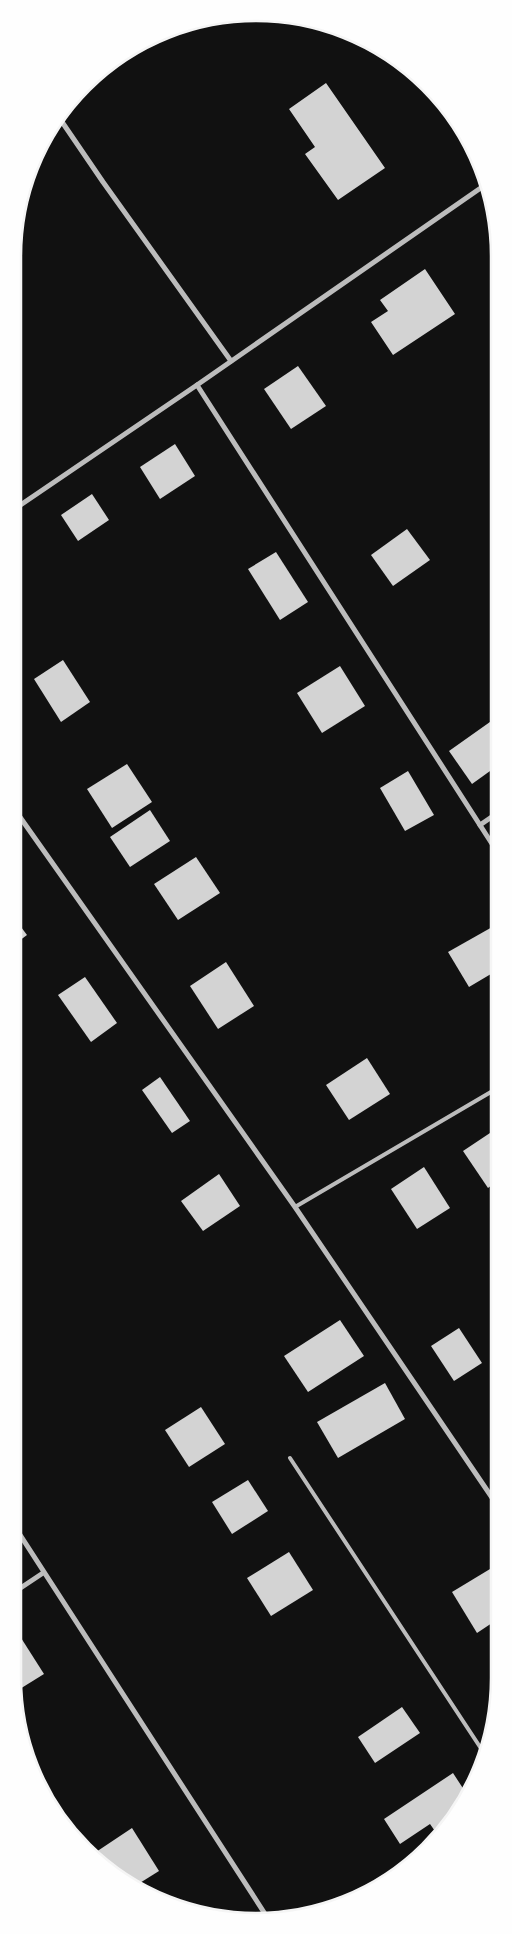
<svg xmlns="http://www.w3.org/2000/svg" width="512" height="1934" font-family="'PT Sans Narrow',sans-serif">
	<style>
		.building { fill: #d3d3d3 }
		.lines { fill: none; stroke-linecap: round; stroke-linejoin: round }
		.service { stroke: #bcbcbc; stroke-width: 4 }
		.minor { stroke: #bcbcbc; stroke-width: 5 }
		.rim { fill: none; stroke: #f5f5f5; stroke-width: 2.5 }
	</style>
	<rect width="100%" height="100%" fill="#111"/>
	<g class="building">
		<polygon points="326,83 385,168 338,200 305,154 315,147 289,109"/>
		<polygon points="425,269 455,314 393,355 371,322 388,311 380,300"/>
		<polygon points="298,366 326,406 291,429 264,389"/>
		<polygon points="175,444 195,476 160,499 140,467"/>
		<polygon points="92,494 109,520 78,541 61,515"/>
		<polygon points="407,529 430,560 393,586 371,555"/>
		<polygon points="276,552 308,602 280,620 248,569"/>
		<polygon points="63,660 90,702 61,722 34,679"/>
		<polygon points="340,666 365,706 322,733 297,693"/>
		<polygon points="497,717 497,766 472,784 449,751"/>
		<polygon points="127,764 152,802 112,828 87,789"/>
		<polygon points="408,771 434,815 405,831 380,788"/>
		<polygon points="150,810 170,841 130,867 110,837"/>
		<polygon points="196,857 220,893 178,920 154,884"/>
		<polygon points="15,919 27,935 15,944"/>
		<polygon points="494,926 496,930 496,971 469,987 448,952"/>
		<polygon points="226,962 254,1006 218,1029 190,986"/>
		<polygon points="85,977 117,1023 91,1042 58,995"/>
		<polygon points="367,1058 390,1094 349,1120 326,1085"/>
		<polygon points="160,1077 190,1121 172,1133 142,1090"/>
		<polygon points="496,1129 496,1182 488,1188 463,1151"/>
		<polygon points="424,1167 450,1208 417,1229 391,1189"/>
		<polygon points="219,1174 240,1206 203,1231 181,1201"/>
		<polygon points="340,1320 364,1356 308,1392 284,1356"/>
		<polygon points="459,1328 482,1363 454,1381 431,1346"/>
		<polygon points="385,1383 405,1419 338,1458 317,1422"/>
		<polygon points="201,1407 225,1444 189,1467 165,1430"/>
		<polygon points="248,1480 268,1511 232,1534 212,1502"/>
		<polygon points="289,1552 313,1590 271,1616 247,1578"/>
		<polygon points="495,1566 495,1621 477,1633 452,1592"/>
		<polygon points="16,1630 44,1674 15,1692 13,1678 13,1632"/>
		<polygon points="402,1707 420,1733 375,1763 358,1737"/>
		<polygon points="453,1773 468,1796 467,1800 437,1834 430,1824 400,1844 384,1819"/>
		<polygon points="132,1828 159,1871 135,1886 93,1854"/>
	</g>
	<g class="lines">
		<g class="service">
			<polyline points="295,1207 496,1089"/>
			<polyline points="290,1458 484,1753"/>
		</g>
		<g class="minor">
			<polyline points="58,116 103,182 231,361"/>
			<polyline points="197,385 496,850"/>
			<polyline points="16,508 197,385 485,185"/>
			<polyline points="15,810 295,1207 495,1502"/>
			<polyline points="480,825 496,814"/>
			<polyline points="13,1524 267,1917"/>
			<polyline points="13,1593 43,1573"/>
		</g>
	</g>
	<path d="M0 0H512V1934H0ZM256 21H256A235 235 0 0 1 491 256V1678A235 235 0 0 1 256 1913H256A235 235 0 0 1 21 1678V256A235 235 0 0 1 256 21Z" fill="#fefefe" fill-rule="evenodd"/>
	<path class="rim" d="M256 21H256A235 235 0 0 1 491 256V1678A235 235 0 0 1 256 1913H256A235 235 0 0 1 21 1678V256A235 235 0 0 1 256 21Z"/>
</svg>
